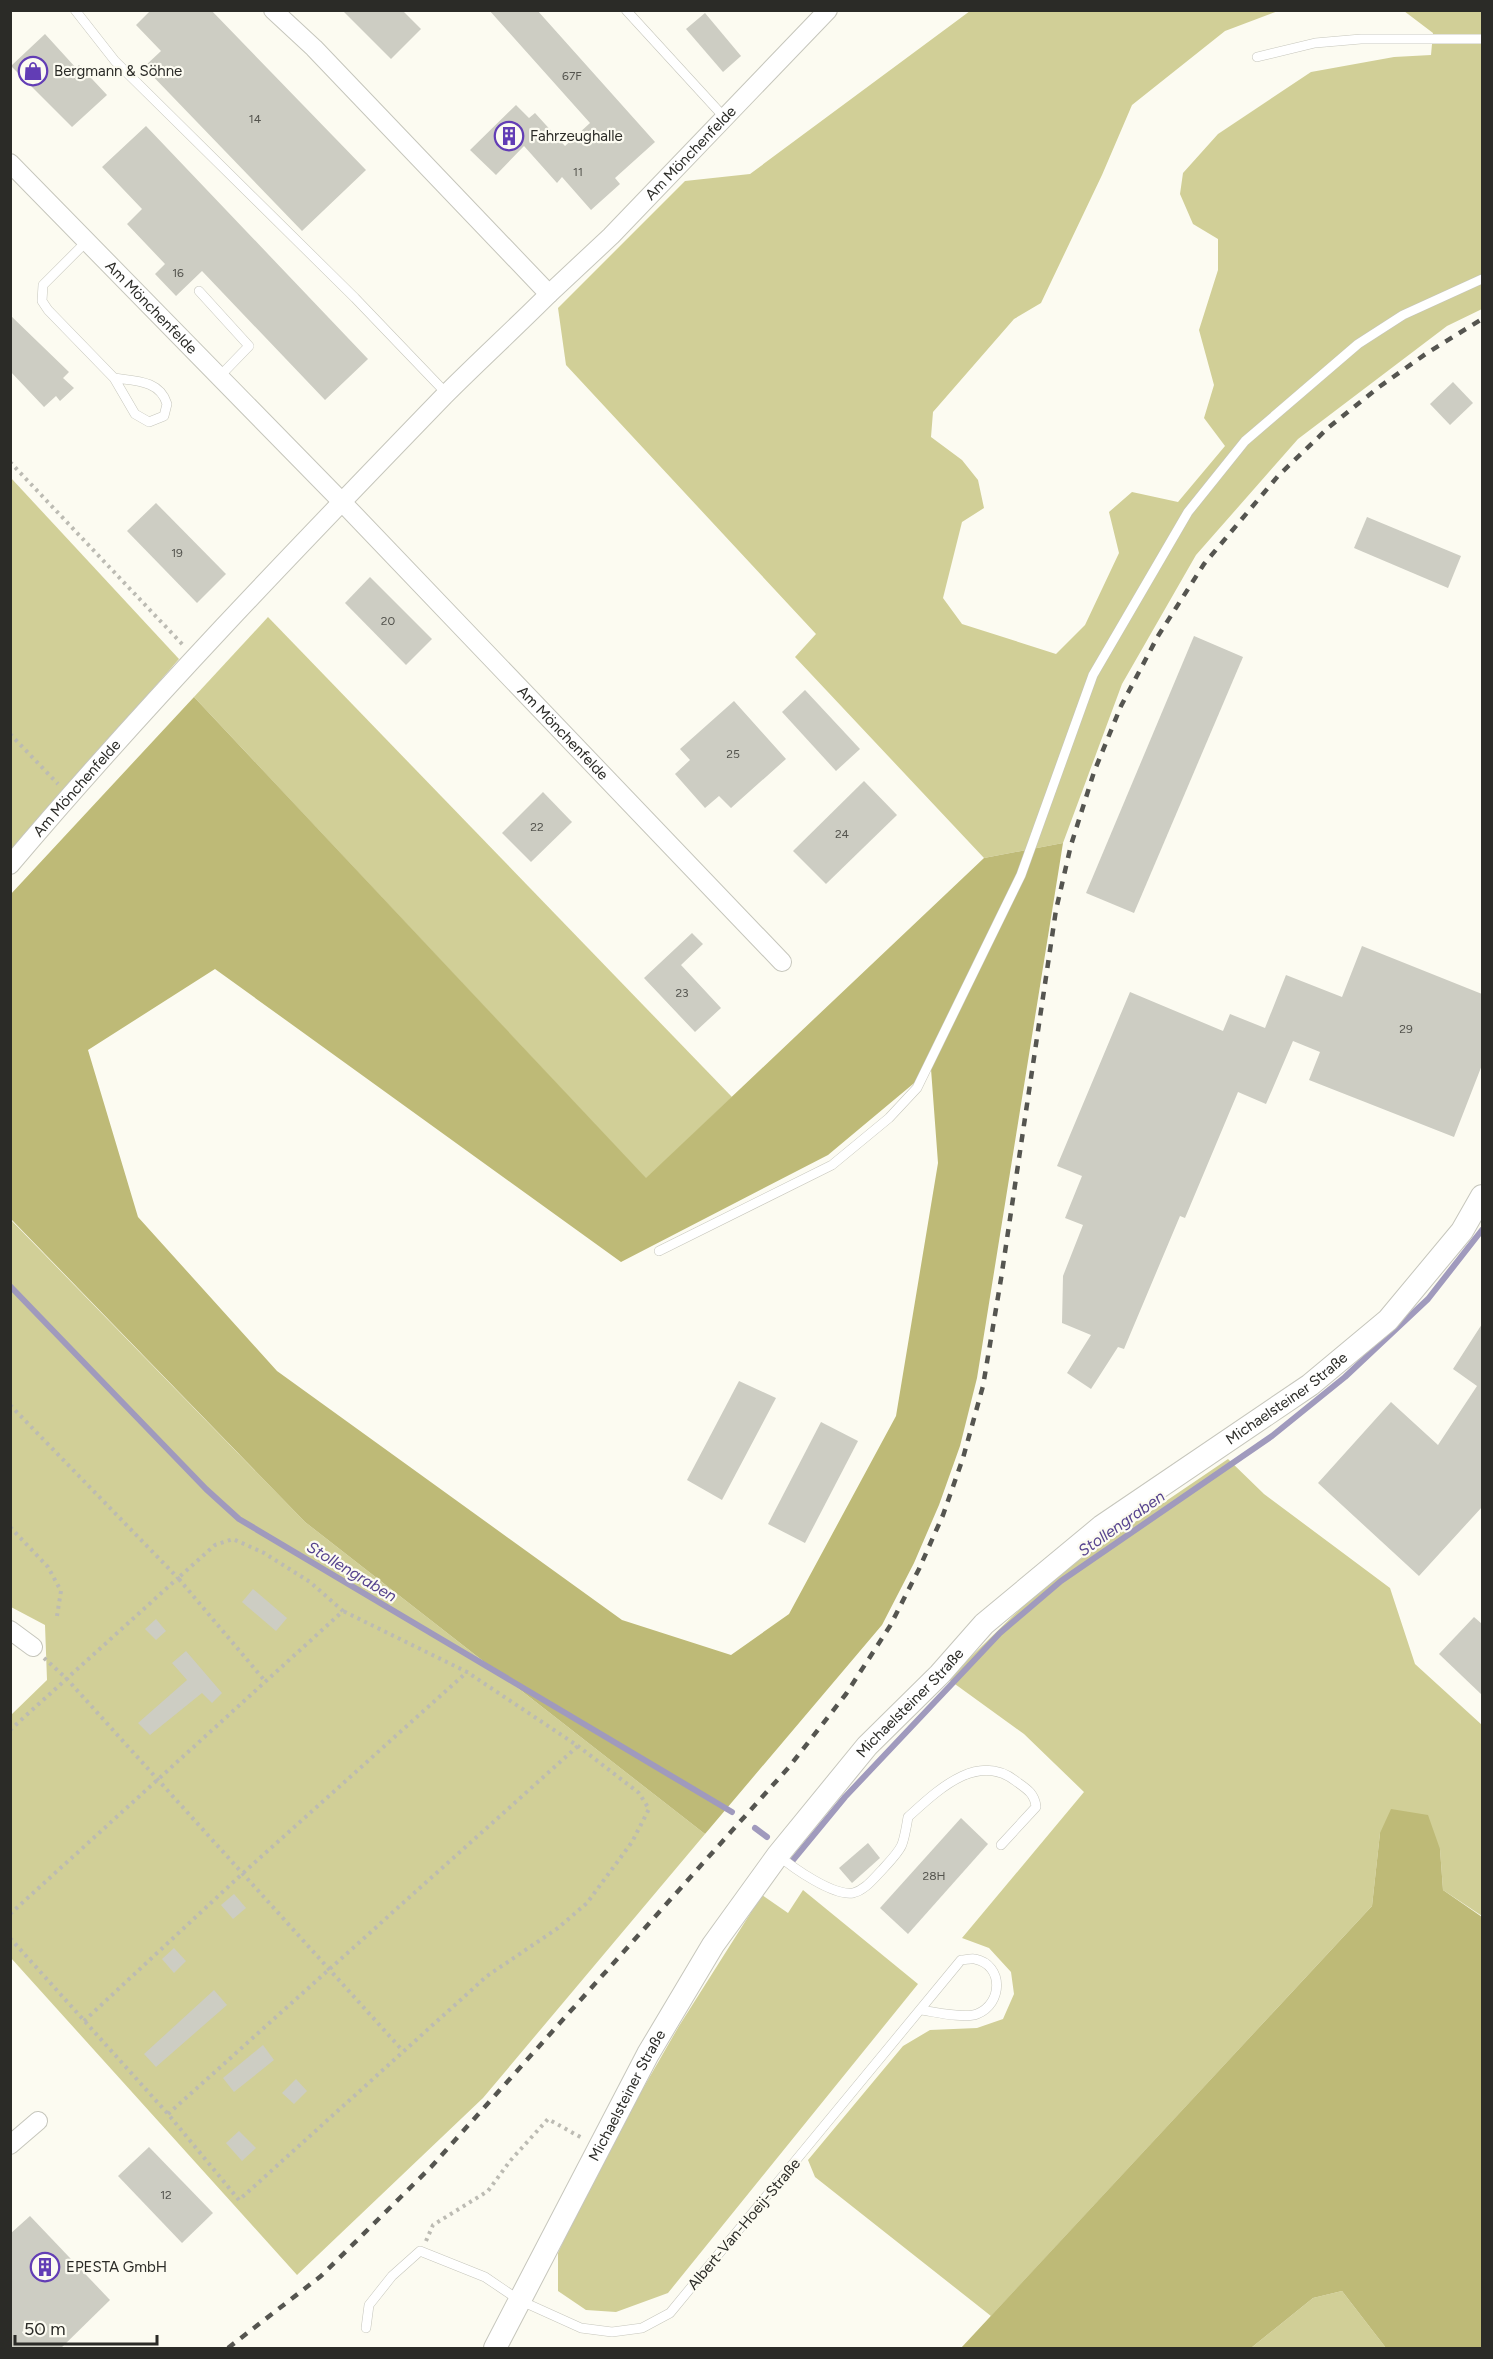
<svg xmlns="http://www.w3.org/2000/svg" width="1493" height="2359" font-family="Figtree,sans-serif">
	<style>
		.green { fill: #d1cf97 }
		.forest { fill: #beba77; fill-rule: evenodd }
		.lines { fill: none; stroke-linecap: round; stroke-linejoin: round }
		.stream { stroke: #a09abd; stroke-width: 6 }
		.building { fill: #cdcdc3 }
		.service-casing { stroke: #c6c6bc; stroke-width: 10 }
		.minor-casing { stroke: #c6c6bc; stroke-width: 20 }
		.tertiary-casing { stroke: #c6c6bc; stroke-width: 24 }
		.path { stroke: #bcbbb3; stroke-width: 4; stroke-dasharray: 3 4.5; stroke-linecap: butt }
		.service { stroke: #fff; stroke-width: 9 }
		.minor { stroke: #fff; stroke-width: 18 }
		.tertiary { stroke: #fff; stroke-width: 22 }
		.rail { stroke: #555550; stroke-width: 4.5; stroke-dasharray: 8 8; stroke-linecap: butt }
		.labels { text-anchor: middle; stroke-width: 4.5; stroke-linejoin: round; paint-order: stroke }
		.number-label { font-size: 12px; fill: #54544e }
		.poi-label { font-size: 15px; fill: #2b2b27; stroke: #fcfbf1; text-anchor: start }
		.street-label { font-size: 15px; fill: #2b2b27; stroke: #fcfbf1 }
		.water-label { font-size: 16px; font-style: italic; fill: #56438e; stroke: #fcfbf1 }
	</style>
	<rect width="100%" height="100%" fill="#fcfbf1"/>
	<g class="green">
		<polygon points="970,11 1278,11 1225,31 1132,105 1102,175 1041,303 1014,319 933,412 931,437 962,460 978,480 984,508 962,522 943,598 962,624 1056,654 1085,625 1119,553 1109,512 1132,492 1178,502 1225,446 1204,418 1214,385 1199,330 1218,270 1218,239 1193,224 1180,194 1183,173 1218,134 1311,72 1394,57 1431,55 1433,33 1404,11 1482,11 1482,309 1447,326 1298,439 1196,555 1122,684 1063,843 984,858 795,657 816,634 566,365 558,308 685,181 750,174"/>
		<polygon points="11,478 179,659 11,852"/>
		<polygon points="268,617 732,1097 646,1179 194,697"/>
		<polygon points="10,1219 305,1522 705,1834 483,2098 297,2275 11,1958 11,1715 47,1680 45,1625 11,1607"/>
		<polygon points="1228,1459 1264,1494 1390,1588 1415,1664 1482,1725 1482,1916 1443,1890 1440,1849 1380,1833 1372,1906 991,2316 815,2177 808,2160 903,2046 930,2030 977,2028 1003,2019 1014,1994 1011,1972 989,1948 962,1938 1084,1792 1024,1734 948,1679 1051,1579"/>
		<polygon points="803,1890 918,1984 668,2293 616,2312 586,2310 558,2291 558,2253 600,2163 679,2026 762,1895 788,1913"/>
		<polygon points="1342,2291 1386,2348 1251,2348 1313,2298"/>
	</g>
	<g class="forest">
		<path d="M 194,697 L 646,1178 L 984,858 L 1063,843 L 977,1378 L 960,1446 L 939,1505 L 914,1563 L 882,1625 L 705,1834 L 305,1522 L 11,1219 L 10,895 ZM 215,969 L 621,1262 L 828,1155 L 931,1069 L 938,1163 L 896,1416 L 789,1614 L 731,1655 L 622,1620 L 277,1371 L 138,1217 L 88,1050 Z"/>
		<polygon points="1391,1809 1428,1815 1440,1849 1443,1890 1482,1917 1482,2348 1386,2348 1342,2291 1313,2298 1251,2348 961,2348 1372,1906 1380,1833"/>
	</g>
	<g class="lines">
		<g class="stream">
			<polyline points="10,1286 206,1489 239,1519 732,1812"/>
			<polyline points="755,1828 767,1837"/>
			<polyline points="793,1860 845,1797 1000,1633 1061,1581 1272,1436 1345,1377 1428,1299 1482,1230"/>
		</g>
	</g>
	<g class="building">
		<polygon points="151,10 211,10 366,170 302,231 144,67 161,51 136,25"/>
		<polygon points="342,10 402,10 421,29 391,59"/>
		<polygon points="489,10 537,10 655,142 615,178 620,184 591,210 562,177 557,183 524,146 496,175 470,150 516,105 529,118 535,113 565,146 590,123"/>
		<polygon points="705,13 741,56 723,72 686,29"/>
		<polygon points="45,34 76,68 79,65 107,95 72,127 11,66"/>
		<polygon points="146,126 368,359 325,400 202,271 176,296 155,274 165,264 127,224 142,209 102,167"/>
		<polygon points="10,315 69,372 63,378 74,388 60,401 56,396 44,407 10,371"/>
		<polygon points="1453,382 1473,403 1450,425 1430,404"/>
		<polygon points="156,503 226,574 197,603 127,531"/>
		<polygon points="1367,517 1461,556 1448,588 1354,548"/>
		<polygon points="370,577 432,639 406,665 345,603"/>
		<polygon points="1194,636 1243,657 1134,913 1086,893"/>
		<polygon points="805,690 860,749 836,771 782,712"/>
		<polygon points="734,701 786,759 731,808 719,796 705,808 675,774 690,760 680,749"/>
		<polygon points="864,781 897,815 826,884 793,851"/>
		<polygon points="543,792 572,822 531,862 502,833"/>
		<polygon points="692,933 703,944 681,965 721,1008 695,1032 644,978"/>
		<polygon points="1362,946 1482,994 1482,1065 1454,1137 1309,1080 1320,1052 1293,1041 1266,1104 1238,1092 1185,1218 1180,1216 1124,1349 1118,1347 1091,1389 1067,1373 1091,1335 1062,1323 1063,1276 1083,1225 1065,1218 1082,1176 1057,1166 1130,992 1223,1031 1230,1014 1265,1028 1286,975 1342,997"/>
		<polygon points="1482,1324 1482,1507 1419,1576 1318,1483 1391,1402 1438,1445 1477,1386 1453,1369"/>
		<polygon points="739,1381 776,1398 722,1500 687,1480"/>
		<polygon points="821,1422 858,1441 805,1543 768,1524"/>
		<polygon points="253,1589 287,1618 276,1631 242,1602"/>
		<polygon points="1474,1617 1482,1624 1482,1695 1439,1654"/>
		<polygon points="156,1619 166,1631 156,1640 145,1629"/>
		<polygon points="186,1651 222,1693 212,1703 202,1693 150,1735 138,1723 187,1680 172,1663"/>
		<polygon points="961,1818 988,1844 908,1934 880,1908"/>
		<polygon points="868,1843 880,1858 852,1883 839,1868"/>
		<polygon points="234,1894 246,1908 233,1919 221,1905"/>
		<polygon points="174,1948 186,1961 174,1973 162,1959"/>
		<polygon points="214,1990 227,2005 156,2067 144,2054"/>
		<polygon points="263,2045 274,2060 234,2092 223,2078"/>
		<polygon points="296,2079 307,2091 294,2104 282,2093"/>
		<polygon points="239,2131 256,2148 242,2161 226,2143"/>
		<polygon points="149,2147 213,2213 182,2243 118,2176"/>
		<polygon points="30,2216 110,2300 60,2349 10,2349 10,2234"/>
	</g>
	<g class="lines">
		<g class="service-casing">
			<g id="service">
				<polyline points="75,10 115,61 355,298 447,394"/>
				<polyline points="626,10 724,117"/>
				<polyline points="1257,57 1315,43 1361,39 1482,39"/>
				<path d="M 87,241 L 43,285 L 42,301 L 48,310 L 114,378 L 135,414 L 149,422 L 164,416 L 167,404 C 160,380 135,381 114,378"/>
				<polyline points="199,291 249,346 219,377"/>
				<polyline points="659,1251 832,1165 889,1118 917,1088 1021,875 1093,675 1188,512 1245,441 1358,344 1403,315 1482,279"/>
				<path d="M 778,1855 C 793,1868 833,1896 853,1893 C 865,1890 873,1879 882,1870 C 903,1847 903,1848 908,1817 C 937,1791 978,1750 1017,1782 C 1027,1789 1035,1794 1036,1807 L 1001,1845"/>
				<path d="M 366,2328 L 369,2305 L 392,2276 L 420,2251 L 485,2277 L 519,2300 L 581,2328 L 612,2332 L 642,2328 L 670,2313 L 961,1960 C 965,1960 972,1958 975,1959 C 1004,1965 1003,2004 977,2014 C 964,2019 935,2012 921,2010"/>
			</g>
		</g>
		<g class="minor-casing">
			<g id="minor">
				<path id="s1" d="M 273,10 L 314,48 L 549,294 L 611,236 L 828,10"/>
				<path id="s2" d="M 10,163 L 343,503 L 782,962"/>
				<path id="s3" d="M 10,865 C 148,702 297,548 445,395 C 479,361 515,328 549,294"/>
				<polyline points="10,1630 33,1647"/>
				<polyline points="10,2145 38,2121"/>
			</g>
		</g>
		<g class="tertiary-casing">
			<g id="tertiary">
				<path id="s4" d="M 495,2348 L 648,2054 L 713,1945 L 778,1855 L 867,1746 L 940,1674 L 984,1624 L 1102,1526 L 1310,1385 L 1388,1320 L 1462,1231 L 1482,1196"/>
			</g>
		</g>
		<g class="path">
			<polyline points="10,462 184,646"/>
			<polyline points="10,734 58,784"/>
			<polyline points="10,1405 178,1578 10,1730"/>
			<polyline points="10,1527 48,1567 61,1591 57,1616"/>
			<polyline points="44,1658 66,1678 403,2051"/>
			<polyline points="10,1914 343,1611 310,1582 264,1553 233,1539 215,1545 178,1578 265,1681"/>
			<polyline points="10,1938 168,2114 239,2200 487,1976 558,1928 587,1903 632,1842 649,1809 639,1793 578,1746 467,1672 343,1611"/>
			<polyline points="84,2021 242,1874 467,1672"/>
			<polyline points="168,2114 578,1746"/>
			<polyline points="426,2241 433,2225 488,2191 510,2161 548,2119 582,2138"/>
		</g>
		<use href="#service" class="service"/>
		<use href="#minor" class="minor"/>
		<use href="#tertiary" class="tertiary"/>
		<polyline class="rail" points="228,2348 321,2276 431,2167 789,1767 846,1694 890,1626 919,1569 943,1515 963,1458 983,1386 1001,1279 1056,910 1071,845 1094,772 1121,706 1158,636 1204,564 1278,476 1329,427 1379,387 1427,353 1482,319"/>
	</g>
	<defs>
		<g id="shop-ring" transform="scale(1.5)"><circle r="9.5" fill="#fcfbf1" stroke="#623db5" stroke-width="1.5"/><path d="M-5-2.5h2.3a2.7 3.5 0 0 1 5.4 0H5L5.5 6h-11ZM-1.5-2.5h3a1.5 2.3 0 0 0-3 0Z" fill="#623db5"/></g>
		<g id="building-ring" transform="scale(1.5)"><circle r="9.5" fill="#fcfbf1" stroke="#623db5" stroke-width="1.5"/><path d="M-4-6H4V6H1V3H-1V6H-4ZM-2.5-4.3h1.7v1.8h-1.7ZM.8-4.3h1.7v1.8H.8ZM-2.5-1h1.7V.8h-1.7ZM.8-1h1.7V.8H.8Z" fill="#623db5"/></g>
	</defs>
	<g fill-rule="evenodd">
		<use href="#shop-ring" x="33" y="71"/>
		<use href="#building-ring" x="509" y="136"/>
		<use href="#building-ring" x="45" y="2267"/>
	</g>
	<g class="labels">
		<g class="number-label">
			<text x="572" y="80">67F</text>
			<text x="255" y="123">14</text>
			<text x="578" y="176">11</text>
			<text x="178" y="277">16</text>
			<text x="177" y="557">19</text>
			<text x="388" y="625">20</text>
			<text x="733" y="758">25</text>
			<text x="537" y="831">22</text>
			<text x="842" y="838">24</text>
			<text x="682" y="997">23</text>
			<text x="1406" y="1033">29</text>
			<text x="934" y="1880">28H</text>
			<text x="166" y="2199">12</text>
		</g>
		<g class="poi-label">
			<text x="54" y="76">Bergmann &amp; Söhne</text>
			<text x="530" y="141">Fahrzeughalle</text>
			<text x="66" y="2272">EPESTA GmbH</text>
		</g>
		<g class="street-label">
			<text dy="5" stroke="none"><textPath href="#s1" startOffset="596">Am Mönchenfelde</textPath></text>
			<text dy="5" stroke="none"><textPath href="#s2" startOffset="202">Am Mönchenfelde</textPath></text>
			<text dy="5" stroke="none"><textPath href="#s2" startOffset="794">Am Mönchenfelde</textPath></text>
			<text dy="5" stroke="none"><textPath href="#s3" startOffset="102">Am Mönchenfelde</textPath></text>
			<text dy="5" stroke="none"><textPath href="#s4" startOffset="1257">Michaelsteiner Straße</textPath></text>
			<text dy="5" stroke="none"><textPath href="#s4" startOffset="771">Michaelsteiner Straße</textPath></text>
			<text dy="5" stroke="none"><textPath href="#s4" startOffset="285">Michaelsteiner Straße</textPath></text>
			<text transform="translate(744 2224) rotate(-50)" y="5">Albert-Van-Hoeij-Straße</text>
		</g>
		<g class="water-label">
			<text transform="translate(1121 1523) rotate(-35)" y="6">Stollengraben</text>
			<text transform="translate(352 1571) rotate(31)" y="6">Stollengraben</text>
		</g>
	</g>
	<rect width="1493" height="2359" fill="none" stroke="#2b2b27" stroke-width="24"/>
	<path d="M15 2335v9h142v-9" fill="none" stroke="#2b2b27" stroke-width="3"/>
	<text x="24" y="2335" font-size="18" fill="#2b2b27" stroke="#fcfbf1" stroke-width="4.5" paint-order="stroke">50 m</text>
</svg>
